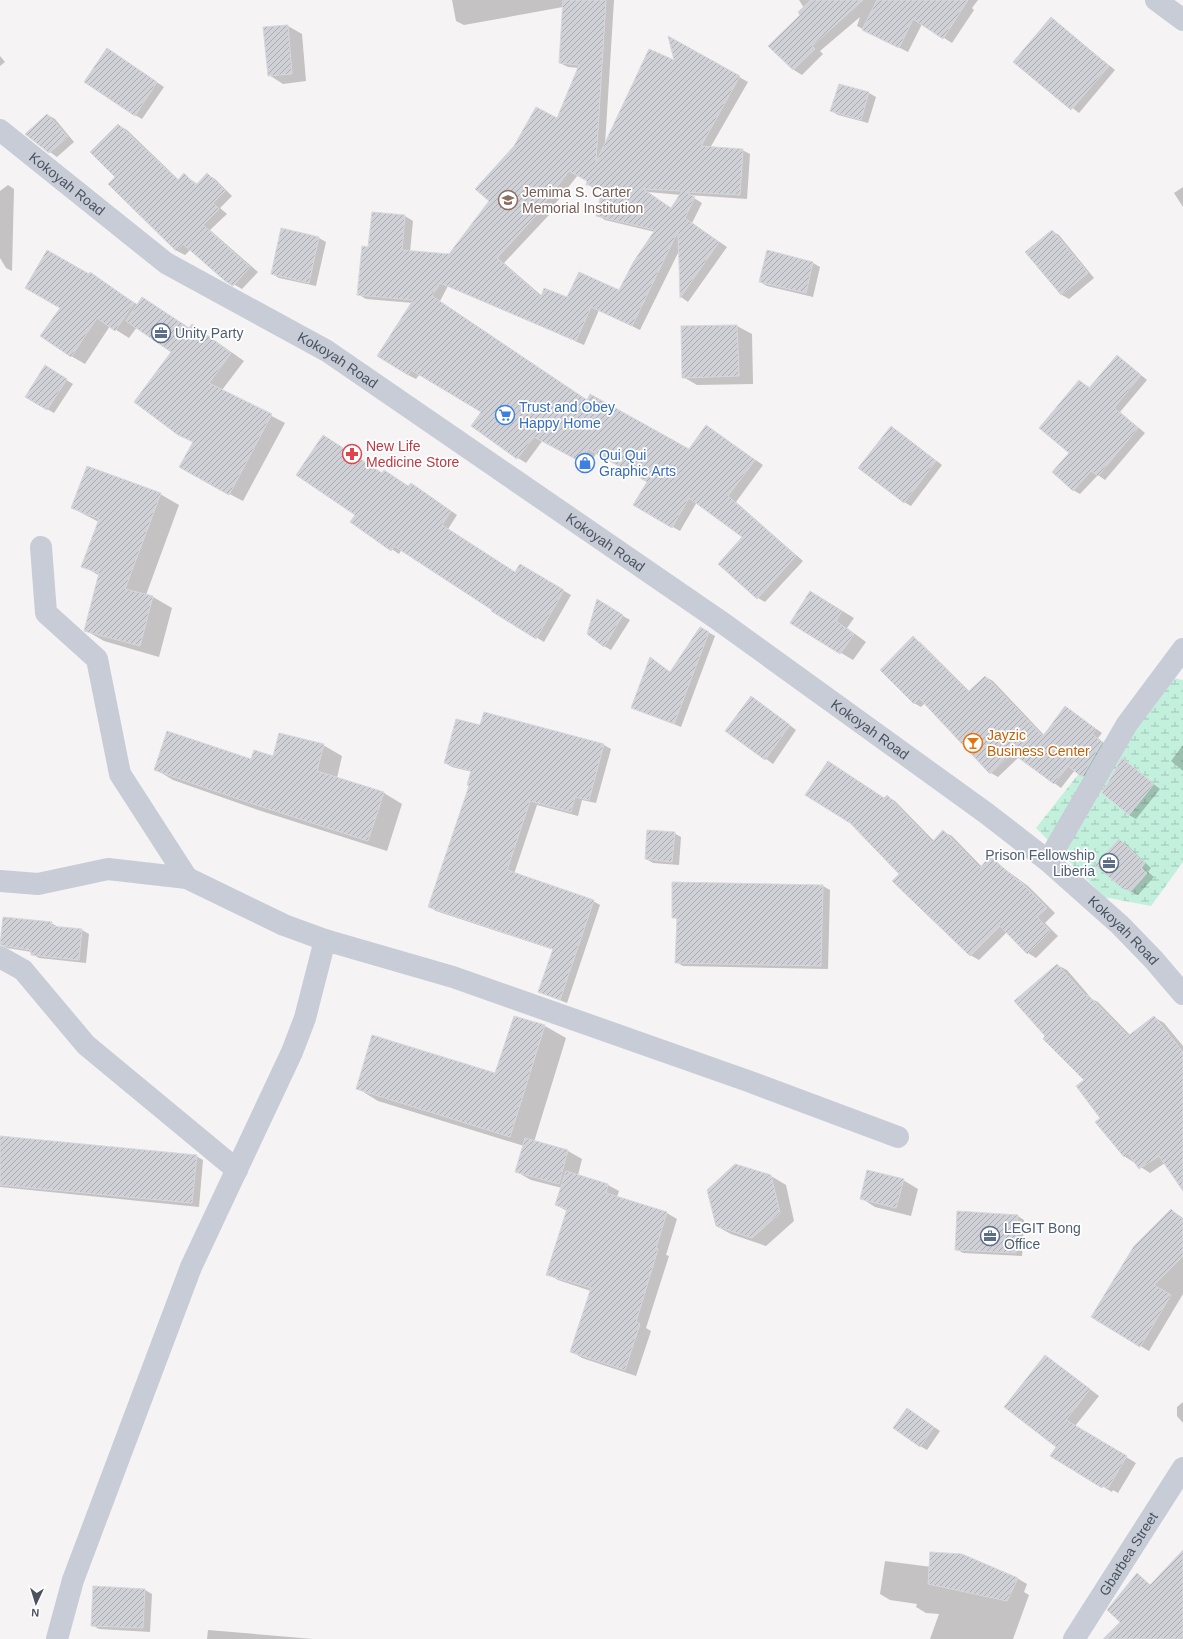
<svg xmlns="http://www.w3.org/2000/svg" width="1183" height="1639" font-family="Arial,sans-serif">
	<style>
		.wetland { fill: url(#wetland-marsh) }
		.shadow { fill: #0003; fill-rule: evenodd }
		.building { fill: url(#building-hatch); stroke: #d7d7dd; fill-rule: evenodd }
		.lines { fill: none; stroke-linecap: round; stroke-linejoin: round }
		.minor { stroke: #c7ccd6; stroke-width: 22 }
		.labels { text-anchor: middle; stroke-width: 3.5; stroke-linejoin: round; paint-order: stroke }
		.street-label { font-size: 14px; fill: #4a5260; stroke: #fff }
		.education-label { font-size: 14px; fill: #785e54; stroke: #fff; text-anchor: start }
		.service-label { font-size: 14px; fill: #4e5e75; stroke: #fff; text-anchor: start }
		.shop-label { font-size: 14px; fill: #366cbe; stroke: #fff; text-anchor: start }
		.health-label { font-size: 14px; fill: #be3a42; stroke: #fff; text-anchor: start }
		.food-label { font-size: 14px; fill: #c56008; stroke: #fff; text-anchor: start }
	</style>
	<defs>
		<pattern id="wetland-marsh" width="20" height="14" patternUnits="userSpaceOnUse"><rect width="20" height="14" fill="#c3f0dd"/><path d="M1 5h8M5 5V1M11 12h8M15 12V8" fill="none" stroke="#a0c5b7"/></pattern>
		<pattern id="building-hatch" width="6" height="6" patternUnits="userSpaceOnUse"><rect width="6" height="6" fill="#cfd1d7"/><path d="M-1 1l2-2M0 6l6-6M5 7l2-2" fill="none" stroke="#aaacb2"/></pattern>
	</defs>
	<rect width="100%" height="100%" fill="#f5f3f3"/>
	<polygon class="wetland" points="1159,675 1183,680 1183,862 1151,906 1104,897 1036,828 1121,720"/>
	<g class="shadow">
		<path d="M 452,0 L 614,0 L 605,145 L 675,62 L 670,38 L 748,82 L 710,148 L 742,150 L 750,154 L 747,199 L 689,195 L 702,203 L 692,223 L 727,247 L 688,302 L 681,297 L 680,249 L 640,330 L 599,310 L 584,345 L 448,286 L 440,301 L 587,401 L 689,450 L 706,426 L 763,465 L 736,502 L 803,561 L 765,602 L 758,598 L 744,536 L 697,502 L 680,531 L 634,505 L 648,481 L 597,452 L 589,466 L 543,440 L 526,463 L 518,458 L 472,426 L 482,412 L 420,374 L 416,379 L 408,375 L 413,303 L 366,299 L 358,294 L 369,248 L 405,216 L 413,221 L 410,252 L 450,255 L 557,120 L 579,68 L 568,67 L 560,63 L 563,7 L 464,25 L 456,21 ZM 578,175 L 589,181 L 587,184 L 595,189 L 603,189 L 597,215 L 605,220 L 655,232 L 619,291 L 568,299 L 542,296 L 504,263 L 549,215 L 547,214 ZM 648,192 L 681,195 L 671,209 Z"/>
		<polygon points="799,0 978,0 972,8 974,10 952,43 922,24 908,52 857,26 860,17 820,51 823,54 802,75 794,70 770,46 802,15 804,8"/>
		<polygon points="1051,18 1115,70 1079,113 1014,62"/>
		<polygon points="288,26 302,34 306,81 283,84 269,75"/>
		<polygon points="114,54 164,87 142,119 135,115"/>
		<polygon points="0,56 5,62 0,66"/>
		<polygon points="839,85 869,93 876,97 868,123 838,115 831,111"/>
		<polygon points="48,115 55,119 74,142 57,157 50,152"/>
		<polygon points="118,125 127,130 179,180 185,175 197,184 207,174 215,179 232,196 220,208 227,214 210,230 258,272 242,289 226,280 191,249 185,255 177,251 110,184 117,177"/>
		<polygon points="8,185 14,189 12,271 6,268 0,258 0,191"/>
		<polygon points="1183,187 1183,207 1174,193"/>
		<polygon points="282,230 319,238 326,242 316,286 279,278 272,274"/>
		<polygon points="1052,231 1059,235 1094,278 1069,299 1062,295 1026,252"/>
		<polygon points="768,252 813,263 820,267 813,297 767,286 760,282"/>
		<polygon points="90,273 138,305 143,298 190,329 193,325 244,361 222,390 285,423 243,501 193,475 194,442 179,434 173,352 137,327 129,338 110,326 85,364 71,356"/>
		<polygon points="737,326 752,334 753,384 697,385 683,377 682,327"/>
		<polygon points="1124,361 1147,380 1120,412 1145,433 1105,480 1098,475 1080,494 1073,490 1071,453 1079,381 1091,388"/>
		<polygon points="52,371 73,384 54,413 47,409"/>
		<polygon points="898,431 942,465 911,506 904,502"/>
		<polygon points="382,474 409,487 418,488 457,515 448,529 516,573 520,565 571,595 544,642 493,611 494,610 402,549 399,554 352,522"/>
		<polygon points="160,494 179,505 146,595 153,597 172,608 159,657 104,641 85,630 100,576 83,566 99,522 72,508"/>
		<polygon points="823,599 854,618 847,628 866,642 853,660 791,623"/>
		<polygon points="597,601 630,620 611,650 604,646"/>
		<polygon points="708,632 715,636 681,727 632,707 650,658 671,673"/>
		<polygon points="913,638 920,642 970,692 986,677 993,681 1044,735 1066,707 1102,733 1098,738 1109,747 1089,780 1075,770 1061,788 1019,757 998,777 991,773 925,703 921,707 914,703"/>
		<polygon points="758,701 796,730 773,764 726,730"/>
		<polygon points="485,713 604,745 611,749 596,803 582,800 578,816 537,805 514,874 593,901 600,905 567,1003 539,992 554,950 436,911 429,907 470,786 472,772 452,767 445,763 481,727"/>
		<polygon points="323,745 342,756 337,778 384,793 402,804 387,851 258,810 173,780 155,769 274,758"/>
		<polygon points="1183,745 1183,771 1171,761"/>
		<polygon points="1122,759 1160,789 1136,819 1129,815"/>
		<polygon points="887,796 895,801 934,841 944,832 952,836 982,867 990,858 1028,886 1055,913 1045,923 1058,936 1036,958 1028,953 1007,932 979,960 970,955 893,881 900,874 884,799"/>
		<polygon points="674,833 681,837 679,865 653,863 646,859"/>
		<polygon points="1119,840 1126,844 1151,868 1148,872 1154,877 1138,895 1123,888"/>
		<polygon points="673,883 823,886 830,890 828,969 683,966 676,962 678,920 673,917"/>
		<polygon points="4,918 51,923 58,927 82,930 89,934 86,963 39,958 32,954 32,952 7,948 0,944"/>
		<polygon points="1057,965 1067,970 1092,999 1098,1002 1131,1036 1154,1017 1164,1023 1183,1046 1183,1189 1165,1163 1150,1173 1124,1156 1102,1118 1085,1080 1047,1036"/>
		<polygon points="545,1026 566,1038 534,1142 568,1151 582,1159 578,1175 608,1185 619,1191 617,1197 667,1213 677,1219 666,1255 669,1256 646,1328 651,1331 636,1376 582,1358 571,1351 591,1291 558,1280 548,1274 567,1211 556,1205 562,1188 531,1180 517,1172 524,1146 378,1101 357,1088 496,1075"/>
		<polygon points="0,1137 196,1156 203,1160 199,1207 0,1187"/>
		<polygon points="771,1176 786,1185 794,1221 766,1246 731,1234 716,1226"/>
		<polygon points="903,1180 918,1189 911,1216 875,1207 861,1198"/>
		<polygon points="1171,1210 1183,1218 1183,1294 1149,1351 1092,1317"/>
		<polygon points="1018,1216 1024,1220 1022,1256 963,1253 956,1249"/>
		<polygon points="1046,1356 1099,1396 1075,1426 1136,1463 1118,1493 1113,1490 1112,1492 1051,1456 1057,1446"/>
		<polygon points="1183,1402 1183,1423 1177,1416 1177,1407"/>
		<polygon points="908,1409 940,1431 927,1450 920,1446"/>
		<polygon points="885,1561 1017,1578 1027,1584 1024,1592 1029,1595 1013,1639 930,1639 939,1614 926,1613 916,1607 917,1604 890,1600 880,1594"/>
		<polygon points="145,1590 152,1594 150,1632 99,1629 92,1625"/>
		<polygon points="208,1630 313,1639 314,1639 207,1639"/>
	</g>
	<g class="building">
		<path d="M 563,0 L 606,0 L 596,162 L 649,49 L 674,60 L 668,36 L 740,76 L 701,146 L 743,149 L 740,195 L 685,192 L 695,197 L 685,218 L 719,242 L 680,298 L 678,231 L 632,326 L 591,307 L 576,341 L 440,283 L 432,296 L 587,400 L 590,394 L 689,449 L 706,425 L 755,460 L 728,496 L 796,556 L 757,599 L 718,564 L 742,537 L 689,498 L 672,528 L 633,505 L 647,482 L 588,449 L 581,462 L 534,437 L 517,459 L 471,426 L 481,412 L 411,370 L 408,375 L 377,356 L 413,300 L 357,295 L 362,246 L 368,247 L 372,212 L 405,215 L 402,250 L 449,254 L 489,201 L 475,189 L 514,146 L 536,107 L 557,118 L 579,65 L 559,63 ZM 569,171 L 587,181 L 586,185 L 595,185 L 602,189 L 596,216 L 655,230 L 634,261 L 619,290 L 579,272 L 567,297 L 544,288 L 541,297 L 497,258 L 541,210 L 540,209 ZM 643,189 L 682,191 L 671,208 Z"/>
		<polygon points="811,0 863,0 812,46 815,49 793,70 768,46 800,15 798,12"/>
		<polygon points="877,0 968,0 943,39 913,19 899,48 862,30"/>
		<polygon points="1051,17 1109,66 1071,110 1013,62"/>
		<polygon points="288,25 292,74 268,76 263,27"/>
		<polygon points="107,48 157,82 135,116 84,82"/>
		<polygon points="839,84 869,92 861,120 830,111"/>
		<polygon points="47,114 68,137 49,153 25,134"/>
		<polygon points="118,124 178,180 184,173 196,185 207,173 225,191 213,203 219,209 203,225 250,267 233,286 225,281 183,244 176,251 108,184 115,177 90,152"/>
		<polygon points="281,228 319,237 309,283 271,274"/>
		<polygon points="1052,230 1088,273 1061,295 1025,252"/>
		<polygon points="47,250 89,274 90,272 134,303 115,331 97,318 71,357 40,336 60,308 25,288"/>
		<polygon points="767,250 813,262 806,293 759,282"/>
		<polygon points="142,297 189,328 192,324 231,353 209,383 272,414 229,495 179,467 193,442 178,435 134,402 171,352 126,321"/>
		<polygon points="737,325 739,376 682,378 681,326"/>
		<polygon points="1117,355 1141,375 1114,408 1138,428 1098,476 1091,471 1073,491 1052,472 1069,453 1039,428 1079,380 1089,388"/>
		<polygon points="45,365 67,379 47,410 25,397"/>
		<polygon points="891,426 936,461 904,503 858,468"/>
		<polygon points="323,435 382,473 384,470 408,486 411,483 451,511 442,525 515,572 520,564 564,590 536,639 491,611 492,610 394,546 391,551 350,522 355,515 296,475"/>
		<polygon points="87,466 161,493 125,589 153,596 140,646 84,631 99,573 81,567 99,519 71,508"/>
		<polygon points="810,591 842,611 836,621 854,634 840,654 790,623"/>
		<polygon points="597,599 623,615 604,647 587,634"/>
		<polygon points="700,627 709,632 674,724 631,708 650,657 670,672"/>
		<polygon points="913,636 968,692 985,676 1043,736 1065,706 1096,729 1092,734 1102,742 1082,777 1068,766 1054,784 1012,753 990,774 919,698 914,704 880,670"/>
		<polygon points="751,696 790,725 765,760 725,731"/>
		<polygon points="484,712 604,744 589,800 575,797 571,812 530,801 507,870 594,900 560,1000 538,992 553,949 428,907 469,786 467,785 471,771 444,763 456,719 480,725"/>
		<polygon points="167,731 251,759 254,750 273,756 279,733 324,744 317,771 384,792 368,841 238,799 154,770"/>
		<polygon points="1122,758 1154,784 1129,815 1102,793"/>
		<polygon points="828,761 884,798 887,795 932,842 943,830 980,868 990,856 1018,881 1019,880 1047,908 1037,917 1050,931 1027,954 1000,926 970,956 892,881 899,874 850,823 805,795"/>
		<polygon points="647,830 675,832 672,862 645,859"/>
		<polygon points="1119,839 1145,863 1141,868 1147,873 1130,892 1125,887 1123,889 1095,865"/>
		<polygon points="672,882 823,885 821,966 675,963 677,918 672,918"/>
		<polygon points="3,917 52,922 51,926 82,929 79,960 31,955 31,950 0,945"/>
		<polygon points="1057,964 1086,996 1088,995 1128,1036 1154,1016 1183,1052 1183,1191 1159,1156 1139,1169 1128,1153 1124,1157 1095,1122 1100,1118 1076,1086 1084,1080 1043,1039 1045,1036 1014,1001"/>
		<polygon points="514,1016 545,1025 510,1137 356,1089 372,1035 495,1073"/>
		<polygon points="0,1136 197,1155 192,1203 0,1185"/>
		<polygon points="525,1138 568,1150 559,1184 515,1172"/>
		<polygon points="735,1164 771,1175 780,1213 752,1238 716,1226 707,1190"/>
		<polygon points="867,1170 904,1179 896,1208 860,1199"/>
		<polygon points="566,1171 608,1184 606,1193 667,1212 656,1248 658,1249 636,1322 640,1324 625,1370 570,1352 591,1288 546,1275 567,1209 555,1205"/>
		<polygon points="1171,1209 1183,1220 1183,1256 1154,1285 1171,1295 1140,1347 1091,1317 1134,1246"/>
		<polygon points="957,1211 1018,1215 1016,1253 955,1250"/>
		<polygon points="1045,1355 1090,1389 1066,1420 1127,1456 1108,1488 1103,1486 1102,1488 1050,1456 1056,1447 1004,1407"/>
		<polygon points="907,1408 934,1427 920,1447 893,1428"/>
		<polygon points="1183,1550 1183,1639 1103,1639 1120,1622 1107,1610 1137,1573 1150,1585"/>
		<polygon points="930,1552 962,1554 1018,1578 1007,1601 928,1584"/>
		<polygon points="93,1586 145,1589 143,1628 91,1626"/>
	</g>
	<g class="lines">
		<g class="minor">
			<polyline points="1156,0 1183,20"/>
			<path id="s1" d="M 0,130 L 166,263 L 327,351 L 720,621 L 986,813 L 1048,861 L 1120,925 L 1153,959 L 1183,994"/>
			<polyline points="41,547 46,613 97,659 120,774 187,878"/>
			<polyline points="1048,861 1127,724 1183,649"/>
			<polyline points="0,881 38,884 108,869 187,878 284,925 325,940 453,977 748,1081 898,1137"/>
			<polyline points="0,957 23,970 86,1045 237,1170"/>
			<polyline points="57,1639 73,1580 191,1267 292,1052 305,1018 325,940"/>
			<path id="s2" d="M 1074,1639 L 1183,1468"/>
		</g>
	</g>
	<defs>
		<g id="school-ring" transform="scale(1)"><circle r="9.5" fill="#fff" stroke="#8d6e63" stroke-width="1.5"/><path d="M0-5L7-2L0 1L-7-2ZM-4 1L0 2.5L4 1V4Q0 6-4 4Z" fill="#8d6e63"/></g>
		<g id="office-ring" transform="scale(1)"><circle r="9.5" fill="#fff" stroke="#5c6f8a" stroke-width="1.5"/><path d="M-6-3h4V-5.5h4V-3h4V5H-6ZM-1-4.5V-3h2v-1.5ZM-6 0V1H6V0Z" fill="#5c6f8a"/></g>
		<g id="supermarket-ring" transform="scale(1)"><circle r="9.5" fill="#fff" stroke="#3f7fe0" stroke-width="1.5"/><path d="M-6-5.5h2.5l.6 2H6L4.5 2H-2.5L-4.4-4H-6ZM-1.5 3.2a1.3 1.3 0 1 0 .1 0ZM3 3.2a1.3 1.3 0 1 0 .1 0Z" fill="#3f7fe0"/></g>
		<g id="pharmacy-ring" transform="scale(1)"><circle r="9.5" fill="#fff" stroke="#e0444e" stroke-width="1.5"/><path d="M-2-6h4v4h4v4h-4v4h-4v-4h-4v-4h4Z" fill="#e0444e"/></g>
		<g id="shop-ring" transform="scale(1)"><circle r="9.5" fill="#fff" stroke="#3f7fe0" stroke-width="1.5"/><path d="M-5-2.5h2.3a2.7 3.5 0 0 1 5.4 0H5L5.5 6h-11ZM-1.5-2.5h3a1.5 2.3 0 0 0-3 0Z" fill="#3f7fe0"/></g>
		<g id="bar-ring" transform="scale(1)"><circle r="9.5" fill="#fff" stroke="#e8710a" stroke-width="1.5"/><path d="M-6-5H6L.8 .8V4.5H3.5V6h-7V4.5H-.8V.8Z" fill="#e8710a"/></g>
	</defs>
	<g fill-rule="evenodd">
		<use href="#school-ring" x="508" y="200"/>
		<use href="#office-ring" x="161" y="333"/>
		<use href="#supermarket-ring" x="505" y="415"/>
		<use href="#pharmacy-ring" x="352" y="454"/>
		<use href="#shop-ring" x="585" y="463"/>
		<use href="#bar-ring" x="973" y="743"/>
		<use href="#office-ring" x="1109" y="863"/>
		<use href="#office-ring" x="990" y="1236"/>
	</g>
	<g class="labels">
		<g class="street-label">
			<text dy="5" stroke="none"><textPath href="#s1" startOffset="86">Kokoyah Road</textPath></text>
			<text dy="5" stroke="none"><textPath href="#s1" startOffset="410">Kokoyah Road</textPath></text>
			<text dy="5" stroke="none"><textPath href="#s1" startOffset="734">Kokoyah Road</textPath></text>
			<text dy="5" stroke="none"><textPath href="#s1" startOffset="1058">Kokoyah Road</textPath></text>
			<text dy="5" stroke="none"><textPath href="#s1" startOffset="1382">Kokoyah Road</textPath></text>
			<text dy="5" stroke="none"><textPath href="#s2" startOffset="101">Gbarbea Street</textPath></text>
		</g>
		<g class="education-label">
			<text x="522" y="197">Jemima S. Carter<tspan x="522" dy="16">Memorial Institution</tspan></text>
		</g>
		<g class="service-label">
			<text x="175" y="338">Unity Party</text>
			<text x="1095" y="860" text-anchor="end">Prison Fellowship<tspan x="1095" dy="16">Liberia</tspan></text>
			<text x="1004" y="1233">LEGIT Bong<tspan x="1004" dy="16">Office</tspan></text>
		</g>
		<g class="shop-label">
			<text x="519" y="412">Trust and Obey<tspan x="519" dy="16">Happy Home</tspan></text>
			<text x="599" y="460">Qui Qui<tspan x="599" dy="16">Graphic Arts</tspan></text>
		</g>
		<g class="health-label">
			<text x="366" y="451">New Life<tspan x="366" dy="16">Medicine Store</tspan></text>
		</g>
		<g class="food-label">
			<text x="987" y="740">Jayzic<tspan x="987" dy="16">Business Center</tspan></text>
		</g>
	</g>
	<g transform="translate(36 1603) rotate(184)" stroke="#ffffff" stroke-width="3" paint-order="stroke">
	<path d="M0-3L7 15L0 10L-7 15Z" fill="#4a5260"/>
	<text y="-6" font-size="11" font-weight="bold" text-anchor="middle" fill="#4a5260">N</text>
	</g>
</svg>
